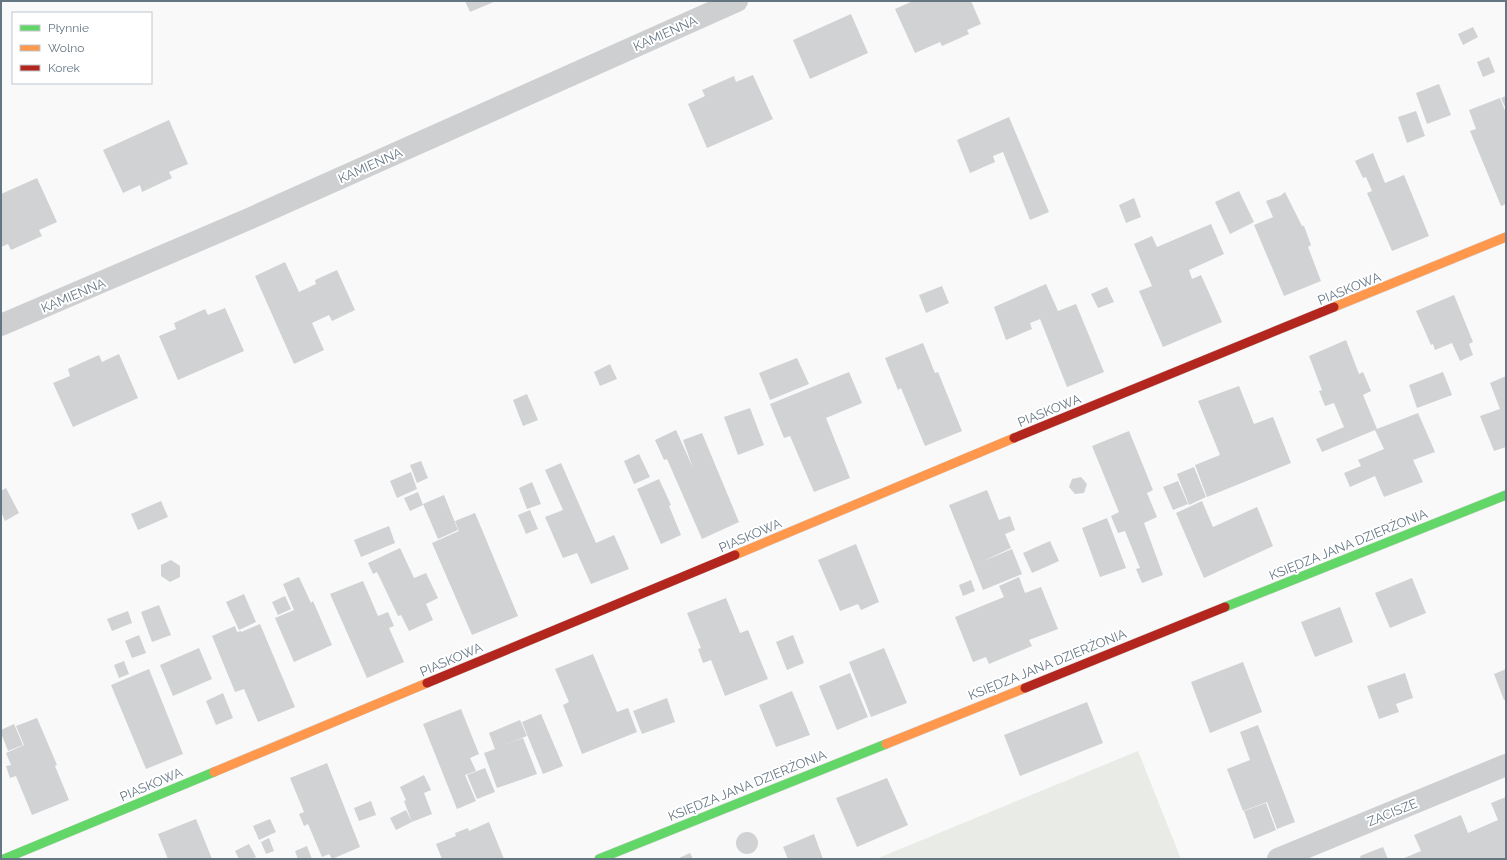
<svg xmlns="http://www.w3.org/2000/svg" width="1507" height="860" font-family="Raleway,sans-serif">
	<style>
		.green { fill: #e8ebe6 }
		.building { fill: #d0d2d3 }
		.lines { fill: none; stroke-linecap: round; stroke-linejoin: round }
		.fast-casing { stroke: #d5d6d7; stroke-width: 10 }
		.slow-casing { stroke: #d5d6d7; stroke-width: 10 }
		.jam-casing { stroke: #d5d6d7; stroke-width: 10 }
		.street { stroke: #cecfd0; stroke-width: 22 }
		.fast { stroke: #63d668; stroke-width: 9 }
		.slow { stroke: #ff974d; stroke-width: 9 }
		.jam { stroke: #b3261e; stroke-width: 9 }
		.labels { text-anchor: middle; stroke-width: 4; stroke-linejoin: round; paint-order: stroke }
		.street-label { font-size: 13px; fill: #657683; stroke: #fff }
	</style>
	<rect width="100%" height="100%" fill="#f9f9f9"/>
	<polygon class="green" points="1138,751 1181,859 876,859"/>
	<g class="building">
		<polygon points="465,1 496,1 470,12"/>
		<polygon points="913,1 971,1 981,24 967,30 969,34 942,46 940,42 915,53 895,9"/>
		<polygon points="851,14 868,53 810,79 793,40"/>
		<polygon points="1473,27 1478,37 1463,45 1458,34"/>
		<polygon points="1489,57 1495,72 1483,77 1477,62"/>
		<polygon points="753,75 773,119 707,148 688,104 705,96 702,90 734,76 736,82"/>
		<polygon points="1439,84 1451,115 1427,124 1416,93"/>
		<polygon points="1506,96 1506,109 1501,98"/>
		<polygon points="1500,98 1506,113 1506,204 1501,206 1470,131 1476,129 1469,110"/>
		<polygon points="1416,111 1425,136 1407,143 1398,117"/>
		<polygon points="1009,117 1049,212 1030,220 1003,152 993,156 995,162 970,173 957,140"/>
		<polygon points="169,120 188,164 169,172 172,178 142,192 140,185 123,193 103,150"/>
		<polygon points="1373,153 1385,183 1404,175 1429,236 1392,251 1367,193 1372,191 1366,177 1363,178 1355,161"/>
		<polygon points="37,178 57,222 39,230 42,236 11,250 8,244 1,247 1,194"/>
		<polygon points="1239,191 1254,222 1230,234 1215,202"/>
		<polygon points="1285,192 1302,226 1304,226 1311,245 1308,247 1321,281 1284,296 1254,225 1273,217 1266,201 1280,196"/>
		<polygon points="1134,198 1141,217 1126,223 1119,205"/>
		<polygon points="1211,224 1224,254 1189,270 1192,279 1201,275 1222,322 1163,347 1139,291 1152,286 1134,244 1152,236 1157,247"/>
		<polygon points="285,262 299,292 316,284 315,280 337,270 355,310 332,321 329,315 312,323 324,350 294,364 255,276"/>
		<polygon points="1046,284 1058,311 1076,304 1104,372 1067,387 1040,319 1030,323 1032,329 1006,340 994,307"/>
		<polygon points="942,286 949,303 926,313 919,295"/>
		<polygon points="1107,287 1114,302 1098,308 1091,294"/>
		<polygon points="1454,295 1473,342 1469,344 1473,355 1460,361 1452,343 1435,350 1433,344 1431,345 1416,311"/>
		<polygon points="225,308 244,351 178,380 159,336 176,329 174,323 205,309 208,315"/>
		<polygon points="1346,340 1359,374 1363,372 1371,391 1363,395 1377,429 1418,413 1435,452 1413,460 1423,482 1384,497 1375,476 1350,487 1344,473 1361,466 1358,460 1384,449 1375,430 1322,452 1316,439 1344,427 1334,403 1325,406 1319,391 1322,390 1309,356"/>
		<polygon points="923,343 935,373 938,372 962,431 925,446 901,388 898,390 885,358"/>
		<polygon points="119,354 138,398 73,427 53,383 70,376 68,369 99,355 102,362"/>
		<polygon points="797,358 809,384 770,400 759,373"/>
		<polygon points="610,364 617,379 600,386 594,372"/>
		<polygon points="849,372 862,403 826,418 850,478 814,492 790,436 784,438 770,404"/>
		<polygon points="1443,372 1452,395 1417,408 1409,385"/>
		<polygon points="1506,376 1506,447 1494,451 1480,416 1500,409 1490,383"/>
		<polygon points="1239,386 1254,424 1273,417 1291,463 1207,497 1195,465 1220,455 1198,401"/>
		<polygon points="527,394 538,420 523,426 513,400"/>
		<polygon points="750,408 764,445 738,455 724,417"/>
		<polygon points="676,430 693,468 683,440 702,433 739,522 702,539 667,459 664,460 655,440"/>
		<polygon points="1129,431 1153,490 1147,493 1157,517 1144,523 1163,575 1142,583 1136,569 1140,568 1125,531 1118,533 1111,516 1119,512 1092,446"/>
		<polygon points="639,454 650,477 634,484 624,461"/>
		<polygon points="421,461 428,478 417,483 410,465"/>
		<polygon points="561,463 596,543 614,535 629,569 591,584 577,553 563,558 545,517 563,510 545,470"/>
		<polygon points="1194,467 1206,497 1189,505 1177,474"/>
		<polygon points="411,472 417,489 397,498 390,481"/>
		<polygon points="1081,477 1087,484 1084,493 1075,494 1069,487 1072,479"/>
		<polygon points="659,479 671,505 669,506 681,535 661,544 637,489"/>
		<polygon points="1178,481 1188,504 1173,510 1163,487"/>
		<polygon points="532,482 541,504 527,509 519,488"/>
		<polygon points="6,488 19,513 5,521 1,512 1,491"/>
		<polygon points="987,490 999,520 1010,516 1015,530 1005,534 1011,548 981,562 1012,549 1022,574 983,590 949,505"/>
		<polygon points="418,492 423,505 410,511 404,498"/>
		<polygon points="444,495 458,530 438,539 423,504"/>
		<polygon points="161,501 168,517 138,530 131,514"/>
		<polygon points="1202,501 1213,527 1257,507 1273,546 1204,578 1176,513"/>
		<polygon points="530,510 538,529 526,534 518,515"/>
		<polygon points="475,513 518,616 472,635 432,543 459,531 460,534 455,521"/>
		<polygon points="1107,518 1126,568 1100,577 1082,528"/>
		<polygon points="389,526 395,543 361,557 354,540"/>
		<polygon points="1050,541 1059,561 1032,573 1023,553"/>
		<polygon points="856,544 879,602 861,610 858,604 840,611 818,560"/>
		<polygon points="400,548 414,578 426,573 438,598 426,604 433,620 409,631 401,615 398,616 377,572 373,574 368,563"/>
		<polygon points="171,560 180,566 180,577 170,582 161,576 161,565"/>
		<polygon points="299,577 311,603 313,601 332,645 294,662 275,618 294,610 283,584"/>
		<polygon points="1019,577 1025,593 1041,587 1058,629 1029,640 1032,646 989,664 986,657 973,662 955,617 1004,597 999,586"/>
		<polygon points="1412,578 1426,613 1390,628 1375,593"/>
		<polygon points="971,580 975,591 963,596 959,585"/>
		<polygon points="363,581 378,616 388,612 394,626 389,628 404,662 367,678 330,594"/>
		<polygon points="244,594 256,622 239,630 226,602"/>
		<polygon points="285,596 291,609 278,615 272,602"/>
		<polygon points="726,598 740,633 748,630 768,679 725,696 711,660 703,663 698,649 701,648 687,613"/>
		<polygon points="159,605 171,635 152,642 141,612"/>
		<polygon points="1340,607 1353,642 1315,657 1301,622"/>
		<polygon points="128,611 132,623 112,631 107,619"/>
		<polygon points="260,624 295,707 258,722 244,689 235,692 212,636 235,626 237,632 241,631 241,632"/>
		<polygon points="139,635 146,653 132,658 125,641"/>
		<polygon points="793,635 804,663 787,670 776,642"/>
		<polygon points="199,648 212,679 173,696 160,665"/>
		<polygon points="884,648 907,703 871,717 849,662"/>
		<polygon points="593,654 617,712 628,708 637,732 582,754 563,705 569,702 555,669"/>
		<polygon points="124,661 129,674 119,678 114,665"/>
		<polygon points="1243,662 1262,712 1210,733 1191,682"/>
		<polygon points="149,669 183,754 146,769 111,685"/>
		<polygon points="1506,669 1506,700 1504,700 1494,674"/>
		<polygon points="850,673 868,717 837,730 819,686"/>
		<polygon points="1405,673 1413,698 1396,704 1399,712 1379,719 1367,686"/>
		<polygon points="792,691 810,735 776,747 759,705"/>
		<polygon points="223,693 233,718 216,725 206,701"/>
		<polygon points="667,698 675,722 642,734 633,711"/>
		<polygon points="1087,702 1103,743 1020,776 1004,735"/>
		<polygon points="461,709 479,754 470,758 476,771 465,775 476,801 457,809 423,724"/>
		<polygon points="541,714 563,766 543,774 522,722"/>
		<polygon points="37,718 57,765 55,766 69,800 32,815 16,776 10,778 6,766 11,765 6,753 24,745 16,726"/>
		<polygon points="520,720 527,736 506,744 523,738 537,774 497,788 484,753 495,749 489,733"/>
		<polygon points="14,724 23,745 8,751 1,733 1,730"/>
		<polygon points="1258,725 1295,822 1277,829 1267,802 1243,811 1227,769 1250,760 1240,732"/>
		<polygon points="327,763 360,847 332,859 329,854 322,857 308,824 304,826 299,814 304,812 290,778"/>
		<polygon points="485,768 495,792 477,799 467,775"/>
		<polygon points="424,775 431,790 424,793 432,814 412,822 404,801 406,800 400,787"/>
		<polygon points="887,778 908,825 857,847 836,798"/>
		<polygon points="1506,797 1506,859 1402,859 1421,851 1414,835 1461,815 1468,833 1498,820 1491,803"/>
		<polygon points="371,801 376,815 359,821 354,808"/>
		<polygon points="1266,803 1276,830 1254,839 1244,811"/>
		<polygon points="406,810 412,822 396,830 390,818"/>
		<polygon points="196,819 212,859 168,859 158,834"/>
		<polygon points="270,819 276,832 259,840 253,826"/>
		<polygon points="489,822 504,859 442,859 436,844 456,836 455,833 468,828 469,831"/>
		<circle cx="747" cy="843" r="11"/>
		<polygon points="814,834 823,859 788,859 783,847"/>
		<polygon points="269,838 274,851 266,854 261,842"/>
		<polygon points="249,844 256,857 252,859 239,859 235,851"/>
		<polygon points="307,846 312,859 298,859 295,851"/>
		<polygon points="1383,847 1388,859 1361,859 1360,856"/>
		<polygon points="690,853 693,859 677,859"/>
	</g>
	<g class="lines">
		<g class="fast-casing">
			<g id="fast">
				<polyline points="1225,607 1506,495"/>
				<polyline points="4,859 214,772"/>
				<polyline points="599,859 886,744"/>
			</g>
		</g>
		<g class="slow-casing">
			<g id="slow">
				<polyline points="1334,307 1506,237"/>
				<polyline points="735,555 1014,438"/>
				<polyline points="886,744 1025,688"/>
				<polyline points="214,772 427,683"/>
			</g>
		</g>
		<g class="jam-casing">
			<g id="jam">
				<polyline points="1014,438 1334,307"/>
				<polyline points="427,683 735,555"/>
				<polyline points="1025,688 1225,607"/>
			</g>
		</g>
		<g class="street">
			<polyline points="1,325 251,218 737,1"/>
			<polyline points="1278,859 1506,765"/>
		</g>
		<use href="#fast" class="fast"/>
		<use href="#slow" class="slow"/>
		<use href="#jam" class="jam"/>
	</g>
	<g class="labels">
		<g class="street-label">
			<text transform="translate(665 33) rotate(-24)" y="5">KAMIENNA</text>
			<text transform="translate(370 165) rotate(-24)" y="5">KAMIENNA</text>
			<text transform="translate(1349 288) rotate(-22)" y="5">PIASKOWA</text>
			<text transform="translate(73 295) rotate(-23)" y="5">KAMIENNA</text>
			<text transform="translate(1049 410) rotate(-22)" y="5">PIASKOWA</text>
			<text transform="translate(750 535) rotate(-23)" y="5">PIASKOWA</text>
			<text transform="translate(1348 544) rotate(-22)" y="5">KSIĘDZA JANA DZIERŻONIA</text>
			<text transform="translate(451 659) rotate(-23)" y="5">PIASKOWA</text>
			<text transform="translate(1047 664) rotate(-22)" y="5">KSIĘDZA JANA DZIERŻONIA</text>
			<text transform="translate(151 784) rotate(-23)" y="5">PIASKOWA</text>
			<text transform="translate(747 785) rotate(-22)" y="5">KSIĘDZA JANA DZIERŻONIA</text>
			<text transform="translate(1392 812) rotate(-22)" y="5">ZACISZE</text>
		</g>
	</g>
	<rect width="1507" height="860" fill="none" stroke="#657683" stroke-width="4"/>
	<rect x="12" y="12" width="140" height="72" fill="#ffffff" stroke="#c1c8cd"/>
	<rect x="20" y="25" width="20" height="6" fill="#63d668" stroke="#c1c8cd"/>
	<text x="48" y="32" font-size="12" fill="#657683">Płynnie</text>
	<rect x="20" y="45" width="20" height="6" fill="#ff974d" stroke="#c1c8cd"/>
	<text x="48" y="52" font-size="12" fill="#657683">Wolno</text>
	<rect x="20" y="65" width="20" height="6" fill="#b3261e" stroke="#c1c8cd"/>
	<text x="48" y="72" font-size="12" fill="#657683">Korek</text>
</svg>
